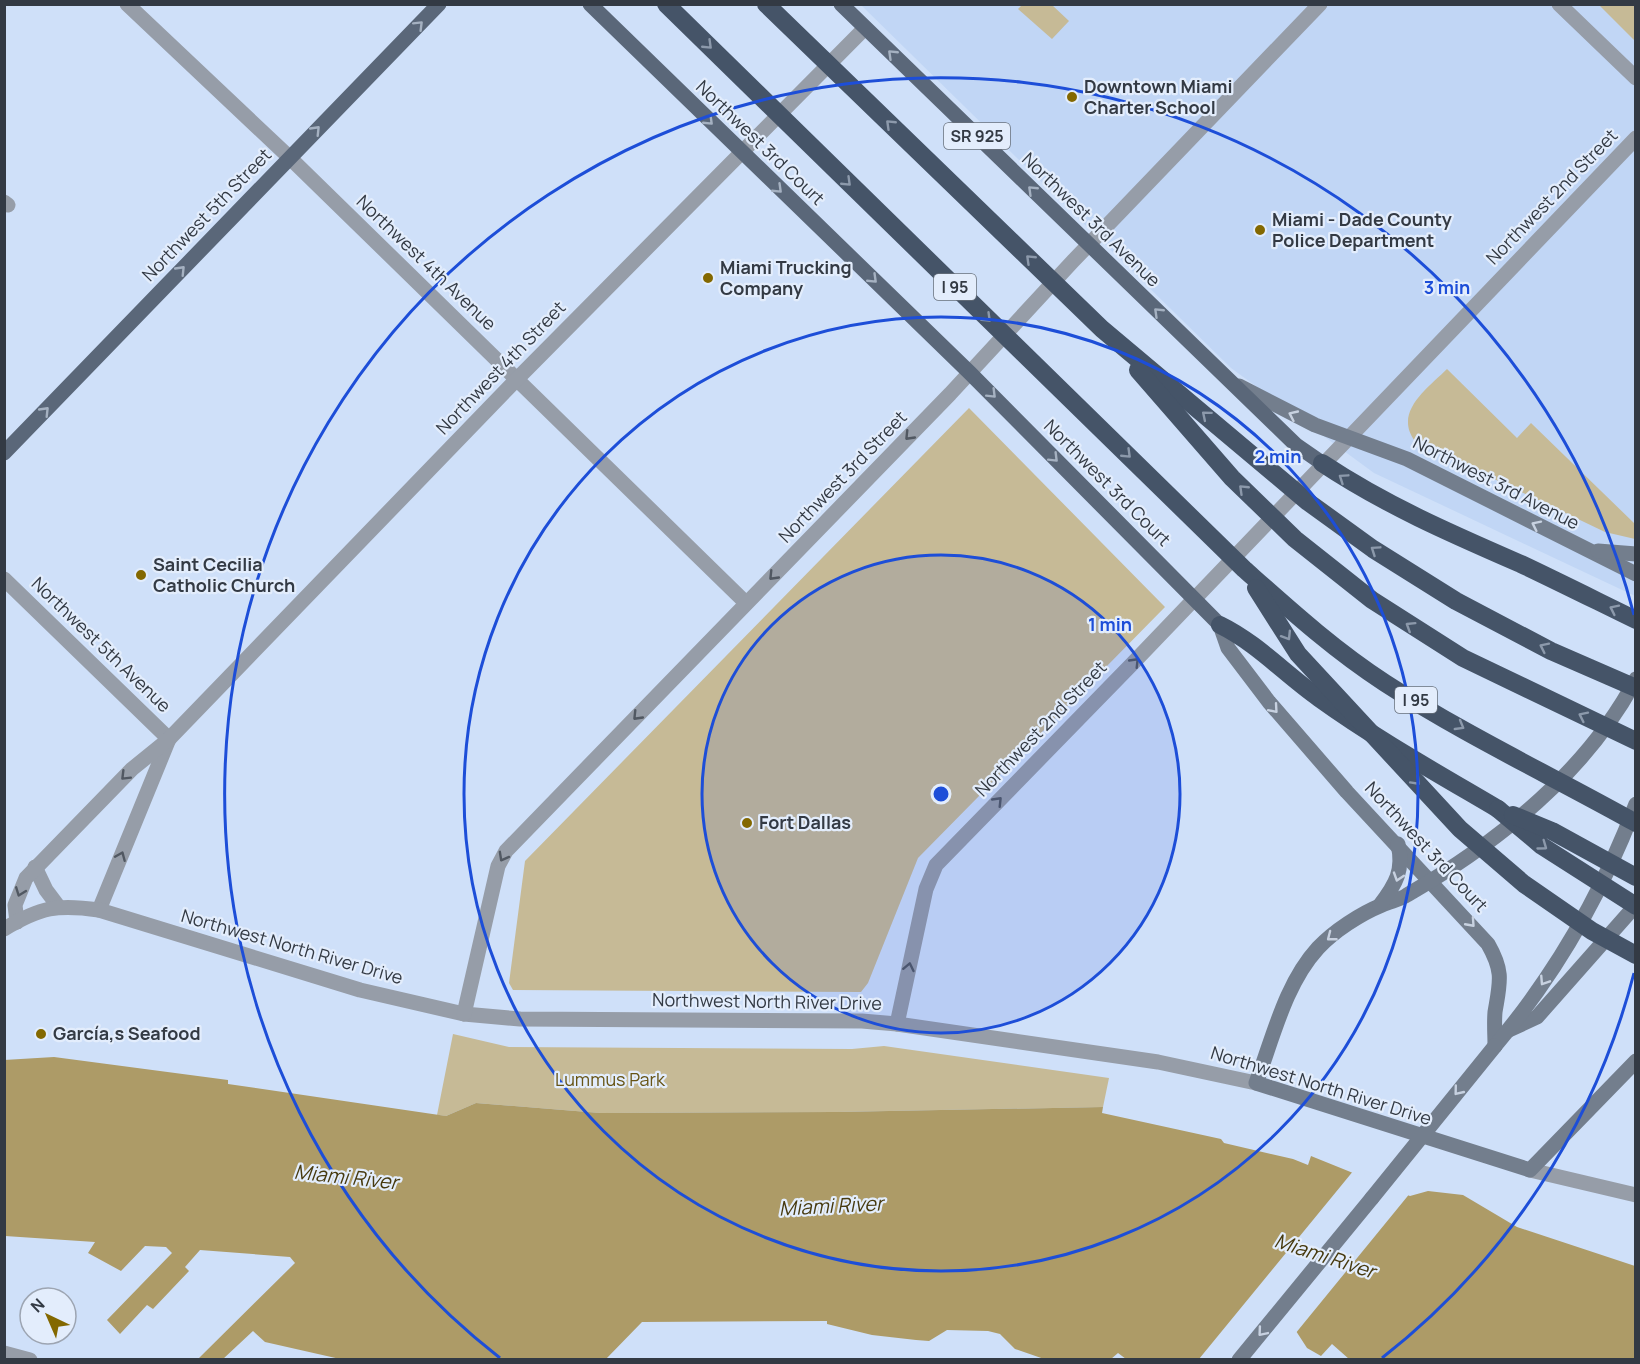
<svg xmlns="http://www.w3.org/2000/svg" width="1640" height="1364" font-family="Manrope,sans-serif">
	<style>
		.built { fill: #c1d6f5 }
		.green { fill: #c6ba96 }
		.water { fill: #ad9b67 }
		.pier { fill: #cfe0f9 }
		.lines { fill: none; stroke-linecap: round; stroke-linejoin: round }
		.minor { stroke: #969da8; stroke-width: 15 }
		.tertiary { stroke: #969da8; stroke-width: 15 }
		.secondary { stroke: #737e8d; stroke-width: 15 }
		.primary { stroke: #5a6779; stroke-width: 15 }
		.motorway { stroke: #455468; stroke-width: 18 }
		.secondary-bridge { stroke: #737e8d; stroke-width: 15 }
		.motorway-bridge { stroke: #455468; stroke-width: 18 }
		.oneway { stroke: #a5b1c1 }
		.oneway2 { stroke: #8c99ab }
		.oneway3 { stroke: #c7d1e0 }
		.oneway4 { stroke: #515862 }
		.ring { fill: none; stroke: #1d4ed8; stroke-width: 3 }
		.poi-dot { fill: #836800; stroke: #e3edfc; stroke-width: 2 }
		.labels { text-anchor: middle; stroke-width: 4.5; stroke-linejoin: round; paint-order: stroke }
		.shield { fill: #e3edfc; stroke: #68707b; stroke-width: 1.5 }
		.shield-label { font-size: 16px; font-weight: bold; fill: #333a44 }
		.poi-label { font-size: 18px; font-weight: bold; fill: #333a44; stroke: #e3edfc; text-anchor: start }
		.street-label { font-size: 18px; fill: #333a44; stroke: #e3edfc }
		.park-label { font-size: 18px; fill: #675415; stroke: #e3edfc }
		.water-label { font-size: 20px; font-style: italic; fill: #473a0f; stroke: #e3edfc }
		.centre { fill: #1d4ed8; stroke: #e3edfc; stroke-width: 3 }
		.ring-label { font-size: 18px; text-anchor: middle; font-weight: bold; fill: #1d4ed8; stroke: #e3edfc; stroke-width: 4.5; stroke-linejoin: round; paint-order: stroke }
	</style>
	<rect width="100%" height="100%" fill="#cfe0f9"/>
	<polygon class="built" points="861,5 1635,5 1635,596 1374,473 1231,368"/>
	<g class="green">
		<polygon points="1022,5 1052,5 1069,21 1052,39 1018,9"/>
		<polygon points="1599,5 1635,5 1635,41"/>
		<path d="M 1447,369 L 1517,438 L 1531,423 L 1635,524 L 1635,539 L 1605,532 L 1415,441 C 1393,412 1428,388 1447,369 Z"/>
		<polygon points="969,408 1165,607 918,858 868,983 861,992 513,990 509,983 525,861"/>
		<polygon points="453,1034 509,1047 852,1049 884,1046 1109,1078 1103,1107 837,1112 600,1113 476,1103 446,1116 437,1115"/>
	</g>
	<polygon class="water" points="54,1057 228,1080 228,1084 446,1116 476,1103 600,1113 837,1112 1103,1107 1102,1113 1221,1139 1224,1143 1293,1159 1308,1165 1311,1156 1410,1196 1428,1191 1463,1195 1517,1227 1635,1266 1635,1359 1349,1359 1332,1344 1321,1356 1307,1348 1296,1331 1268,1331 1212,1359 1126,1359 1118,1353 1111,1359 1047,1360 1015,1349 1000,1334 988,1331 947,1330 929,1341 916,1340 872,1335 827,1324 827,1321 642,1322 606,1359 340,1359 265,1342 253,1331 223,1359 198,1359 295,1263 290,1257 200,1250 185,1267 189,1271 153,1309 147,1305 120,1334 107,1320 172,1253 166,1247 145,1246 121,1271 88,1253 95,1242 5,1236 4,1060"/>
	<polygon class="pier" points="1354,1170 1411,1192 1295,1334 1269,1334 1217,1360 1199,1359"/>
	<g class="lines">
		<g class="minor">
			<polyline points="127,4 289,157 746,603"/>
			<polyline points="4,202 8,205"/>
			<polyline points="4,579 169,739"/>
			<polyline points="35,867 46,890 58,906"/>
			<polyline points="99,910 169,739"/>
			<polyline points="17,922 15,905 26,878 132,769 169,739 517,379 865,28"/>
		</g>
		<g class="tertiary">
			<polyline points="1559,4 1636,78"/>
			<path d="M 4,929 C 41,907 57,904 99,910 L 360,990 L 464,1014 L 520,1019 L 862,1021 L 897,1024 L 1158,1062 L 1256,1083"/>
			<polyline points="464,1014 498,866 506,851 950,394 1073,261 1320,4"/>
			<polyline points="897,1024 926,889 936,865 1133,663 1636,138"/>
			<polyline points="1530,1170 1636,1195"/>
			<polyline points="4,1353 30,1360"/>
		</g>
		<g class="secondary">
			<polyline points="1239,386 1315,425 1407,459 1636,574"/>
			<polyline points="1598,551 1636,554"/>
			<path d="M 1220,625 L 1228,648 L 1269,702 L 1347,792 L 1488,944 C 1504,972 1500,982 1495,1012 C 1494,1023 1495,1035 1495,1046"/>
			<path d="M 1636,679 C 1586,773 1497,843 1407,895 C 1400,900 1390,901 1382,905 C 1360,914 1334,931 1318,948 C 1285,984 1273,1038 1256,1083 L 1530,1170 L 1636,1061"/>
			<path d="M 1380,905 C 1396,884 1404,870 1398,844"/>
			<polyline points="1509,1030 1537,1017 1636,905"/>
			<path d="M 1495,1046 C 1555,975 1603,891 1636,804"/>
			<polyline points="1239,1360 1372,1198"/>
		</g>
		<g class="primary">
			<polyline points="590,4 970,373 1220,625"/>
			<polyline points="841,4 1296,445 1322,463"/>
			<polyline points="4,453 439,4"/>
		</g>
		<g class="motorway">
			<path d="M 1322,463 C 1385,505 1452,534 1521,564 C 1559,582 1597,601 1636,620"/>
			<path d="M 1220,625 C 1257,643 1286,675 1319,698 C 1376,739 1437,773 1498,809"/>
		</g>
		<polyline class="secondary-bridge" points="1372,1198 1495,1046"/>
		<g class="motorway-bridge">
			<path d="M 666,4 L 1244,569 C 1289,609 1334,650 1385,683 C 1465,735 1552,776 1636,823"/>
			<polyline points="766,4 1102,329 1308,502 1373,549 1456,601 1551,651 1636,688"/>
			<polyline points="1138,370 1232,478 1295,539 1372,600 1463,658 1636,741"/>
			<polyline points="1256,588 1298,654 1460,829 1524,884 1592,931 1636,955"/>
			<polyline points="1498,809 1542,846 1636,906"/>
			<polyline points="1513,815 1552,831 1636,877"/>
		</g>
	</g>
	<defs><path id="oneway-chevron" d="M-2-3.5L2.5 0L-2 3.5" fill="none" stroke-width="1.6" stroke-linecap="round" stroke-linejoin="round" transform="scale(1.5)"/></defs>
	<g class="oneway">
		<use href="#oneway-chevron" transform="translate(419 25) rotate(-45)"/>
		<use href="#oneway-chevron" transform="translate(892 54) rotate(-136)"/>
		<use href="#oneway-chevron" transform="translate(709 121) rotate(44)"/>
		<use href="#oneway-chevron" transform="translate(316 130) rotate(-46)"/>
		<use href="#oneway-chevron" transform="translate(778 189) rotate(44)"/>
		<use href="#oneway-chevron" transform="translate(1032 190) rotate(-136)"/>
		<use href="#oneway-chevron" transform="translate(181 270) rotate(-46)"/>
		<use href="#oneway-chevron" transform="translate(873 279) rotate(44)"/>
		<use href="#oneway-chevron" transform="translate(1158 312) rotate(-136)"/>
		<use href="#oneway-chevron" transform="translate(992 394) rotate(45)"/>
		<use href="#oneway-chevron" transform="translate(45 411) rotate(-46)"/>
		<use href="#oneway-chevron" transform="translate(1054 458) rotate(45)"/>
	</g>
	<g class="oneway2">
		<use href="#oneway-chevron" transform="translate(708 45) rotate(44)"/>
		<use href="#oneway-chevron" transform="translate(890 124) rotate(-136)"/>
		<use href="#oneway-chevron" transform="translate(847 182) rotate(44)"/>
		<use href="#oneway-chevron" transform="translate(1030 259) rotate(-136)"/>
		<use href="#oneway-chevron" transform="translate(987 318) rotate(44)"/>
		<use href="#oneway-chevron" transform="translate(1206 415) rotate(-140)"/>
		<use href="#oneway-chevron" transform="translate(1127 454) rotate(44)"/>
		<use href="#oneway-chevron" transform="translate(1343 478) rotate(-146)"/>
		<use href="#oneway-chevron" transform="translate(1243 489) rotate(-136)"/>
		<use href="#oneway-chevron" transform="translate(1375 550) rotate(-146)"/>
		<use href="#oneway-chevron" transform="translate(1614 609) rotate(-154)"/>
		<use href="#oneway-chevron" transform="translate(1410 626) rotate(-148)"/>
		<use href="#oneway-chevron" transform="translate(1287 636) rotate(58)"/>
		<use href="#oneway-chevron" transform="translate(1544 647) rotate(-154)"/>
		<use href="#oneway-chevron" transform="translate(1583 716) rotate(-154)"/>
		<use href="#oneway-chevron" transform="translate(1460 726) rotate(30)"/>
		<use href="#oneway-chevron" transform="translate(1416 781) rotate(47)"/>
		<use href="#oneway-chevron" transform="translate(1543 846) rotate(36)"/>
	</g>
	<g class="oneway3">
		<use href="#oneway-chevron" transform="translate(1293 415) rotate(-155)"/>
		<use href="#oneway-chevron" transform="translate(1536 525) rotate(-154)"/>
		<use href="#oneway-chevron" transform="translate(1274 709) rotate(49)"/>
		<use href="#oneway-chevron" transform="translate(1398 877) rotate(108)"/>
		<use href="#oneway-chevron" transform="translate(1471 923) rotate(48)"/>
		<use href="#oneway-chevron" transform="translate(1331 937) rotate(142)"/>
		<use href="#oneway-chevron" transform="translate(1544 981) rotate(123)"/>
		<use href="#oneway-chevron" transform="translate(1458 1091) rotate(129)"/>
		<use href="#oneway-chevron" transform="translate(1262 1332) rotate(130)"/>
	</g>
	<g class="oneway4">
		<use href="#oneway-chevron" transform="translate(909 436) rotate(134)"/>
		<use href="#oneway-chevron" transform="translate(773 576) rotate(134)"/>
		<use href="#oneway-chevron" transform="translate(1135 662) rotate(-46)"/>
		<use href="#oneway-chevron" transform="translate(637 716) rotate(134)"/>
		<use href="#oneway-chevron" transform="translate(125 776) rotate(135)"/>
		<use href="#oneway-chevron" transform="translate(998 801) rotate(-46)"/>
		<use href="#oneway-chevron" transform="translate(121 856) rotate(-67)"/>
		<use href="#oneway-chevron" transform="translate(503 857) rotate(119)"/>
		<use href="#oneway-chevron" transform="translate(20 892) rotate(111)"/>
		<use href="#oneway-chevron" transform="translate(909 967) rotate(-78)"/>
	</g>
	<circle cx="941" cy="794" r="239" fill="#1d4ed8" fill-opacity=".12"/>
	<g class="ring">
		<circle cx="941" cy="794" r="239"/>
		<circle cx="941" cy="794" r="477"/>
		<path d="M1634 973A716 716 0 0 1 1382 1358M500 1358A716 716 0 1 1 1634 615"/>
	</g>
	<g class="poi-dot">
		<circle cx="1072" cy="97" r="6"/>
		<circle cx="1260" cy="230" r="6"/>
		<circle cx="708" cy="278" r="6"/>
		<circle cx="141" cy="575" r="6"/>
		<circle cx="747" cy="823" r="6"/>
		<circle cx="41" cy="1034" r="6"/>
	</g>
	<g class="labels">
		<g class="shield">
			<rect x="944" y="123" width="66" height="26" rx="4.5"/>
			<rect x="934" y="274" width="42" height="26" rx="4.5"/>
			<rect x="1395" y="687" width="42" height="26" rx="4.5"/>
		</g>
		<g class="shield-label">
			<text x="977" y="142">SR 925</text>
			<text x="955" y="293">I 95</text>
			<text x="1416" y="706">I 95</text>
		</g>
		<g class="poi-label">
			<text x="1084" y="93">Downtown Miami<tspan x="1084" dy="21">Charter School</tspan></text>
			<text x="1272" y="226">Miami - Dade County<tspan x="1272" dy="21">Police Department</tspan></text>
			<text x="720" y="274">Miami Trucking<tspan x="720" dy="21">Company</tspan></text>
			<text x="153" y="571">Saint Cecilia<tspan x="153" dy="21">Catholic Church</tspan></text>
			<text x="759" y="829">Fort Dallas</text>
			<text x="53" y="1040">García,s Seafood</text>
		</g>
		<g class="street-label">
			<text transform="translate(760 143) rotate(44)" y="6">Northwest 3rd Court</text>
			<text transform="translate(1552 197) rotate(-46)" y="6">Northwest 2nd Street</text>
			<text transform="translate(207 215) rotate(-46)" y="6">Northwest 5th Street</text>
			<text transform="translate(1091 220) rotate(44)" y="6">Northwest 3rd Avenue</text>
			<text transform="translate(426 263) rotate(44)" y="6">Northwest 4th Avenue</text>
			<text transform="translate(501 368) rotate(-46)" y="6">Northwest 4th Street</text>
			<text transform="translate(843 477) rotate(-46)" y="6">Northwest 3rd Street</text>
			<text transform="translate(1107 483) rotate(45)" y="6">Northwest 3rd Court</text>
			<text transform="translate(1496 483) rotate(27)" y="6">Northwest 3rd Avenue</text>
			<text transform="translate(101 645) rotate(44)" y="6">Northwest 5th Avenue</text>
			<text transform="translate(1041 729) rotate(-46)" y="6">Northwest 2nd Street</text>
			<text transform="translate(1426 847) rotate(47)" y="6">Northwest 3rd Court</text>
			<text transform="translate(292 947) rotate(16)" y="6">Northwest North River Drive</text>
			<text transform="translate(767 1002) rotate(1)" y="6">Northwest North River Drive</text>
			<text transform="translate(1321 1086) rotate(17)" y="6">Northwest North River Drive</text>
		</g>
		<g class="park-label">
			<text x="610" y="1086">Lummus Park</text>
		</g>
		<g class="water-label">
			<text transform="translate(346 1177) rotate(6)" y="7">Miami River</text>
			<text transform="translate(831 1206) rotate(-3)" y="7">Miami River</text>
			<text transform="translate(1325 1256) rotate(18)" y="7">Miami River</text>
		</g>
	</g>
	<circle cx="941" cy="794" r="9" class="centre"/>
	<g class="ring-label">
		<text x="1447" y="294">3 min</text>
		<text x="1278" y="463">2 min</text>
		<text x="1110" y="631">1 min</text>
	</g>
	<rect width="1640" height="1364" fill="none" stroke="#333a44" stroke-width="12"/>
	<g transform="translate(48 1316) rotate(316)"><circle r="28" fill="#e3edfc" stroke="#9da5b2" stroke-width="1.5"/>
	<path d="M0-4.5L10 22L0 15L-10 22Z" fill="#836800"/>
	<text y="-9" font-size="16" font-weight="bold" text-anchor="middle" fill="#333a44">N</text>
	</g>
</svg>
